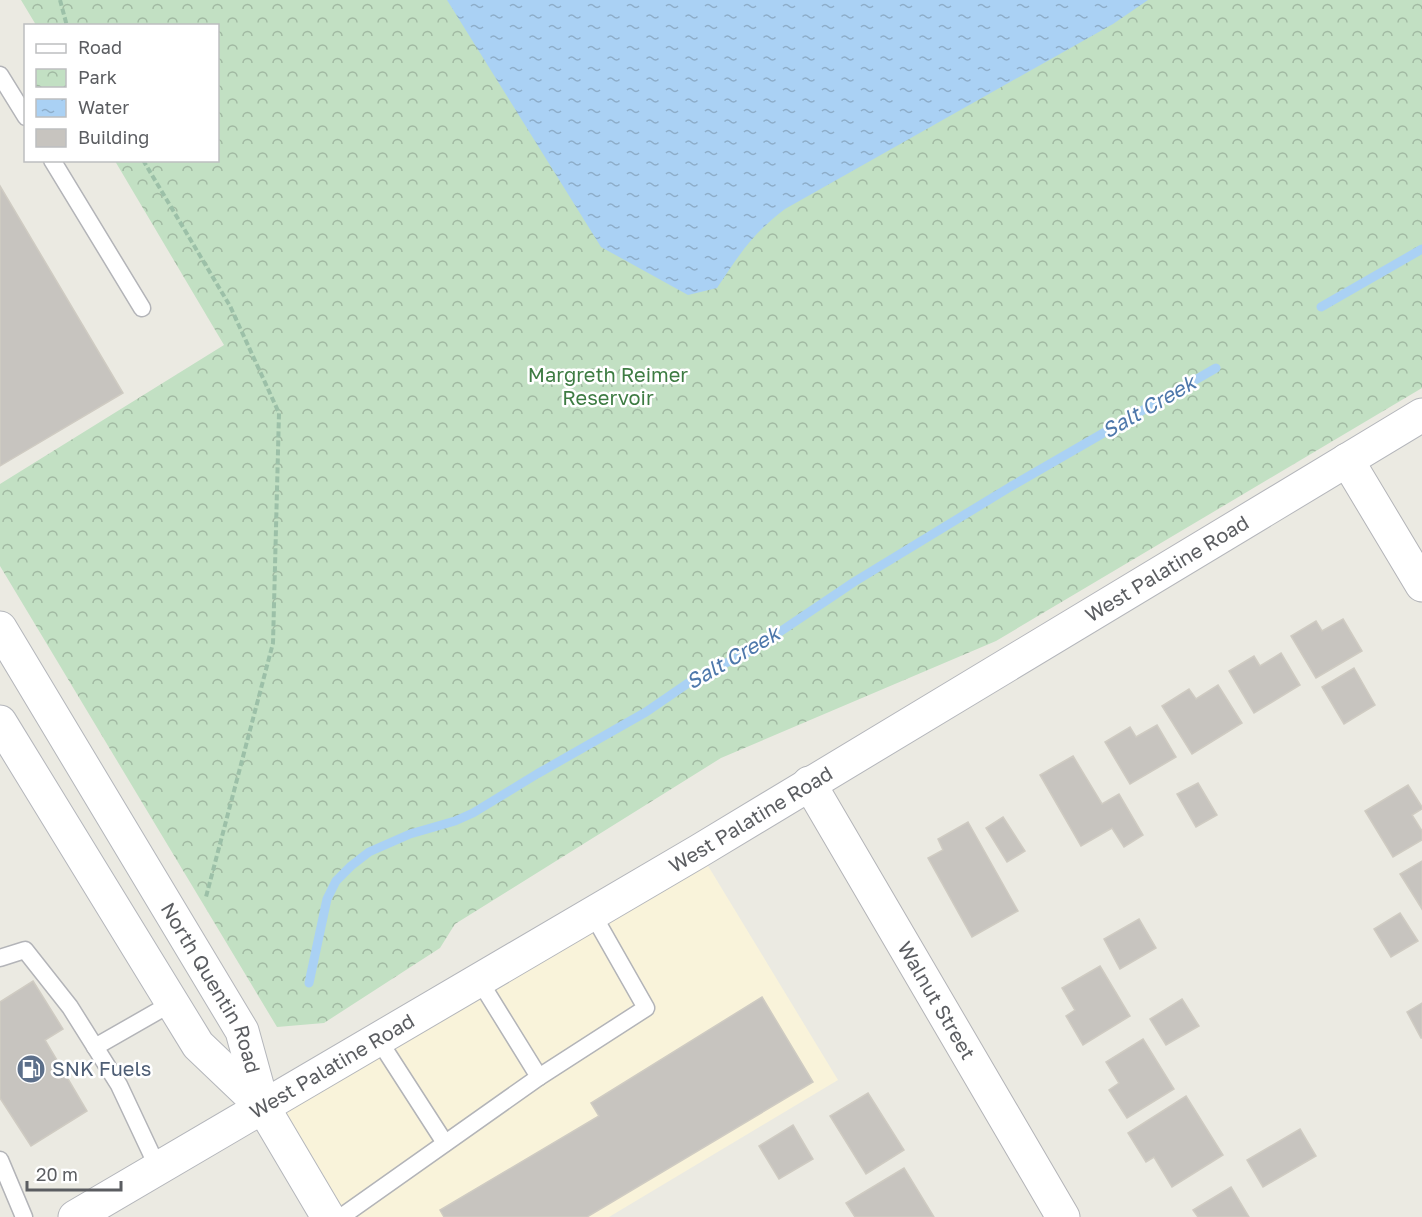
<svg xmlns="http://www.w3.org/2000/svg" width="1422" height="1217" font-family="'Golos Text',sans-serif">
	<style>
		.commercial { fill: #f9f3da }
		.park { fill: url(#park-crowns) }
		.water { fill: url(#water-ripples) }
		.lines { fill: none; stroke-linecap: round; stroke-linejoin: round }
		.stream { stroke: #aad1f4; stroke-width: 9 }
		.building { fill: #c7c4bf; stroke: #cfcbc2; stroke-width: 1.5 }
		.lane-casing { stroke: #b3b4b8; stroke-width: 19 }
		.street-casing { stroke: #b3b4b8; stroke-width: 35 }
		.secondary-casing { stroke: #b4b6bb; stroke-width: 35 }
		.path { stroke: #9cc0a8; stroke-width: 4; stroke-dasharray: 6 3; stroke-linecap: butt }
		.lane { stroke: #fff; stroke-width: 16 }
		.street { stroke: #fff; stroke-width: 33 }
		.secondary { stroke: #fff; stroke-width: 33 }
		.labels { text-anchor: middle; stroke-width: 5; stroke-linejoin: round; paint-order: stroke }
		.park-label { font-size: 20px; fill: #3e7c43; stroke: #fff }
		.street-label { font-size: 20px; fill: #5b5d61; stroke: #fff }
		.service-label { font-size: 20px; fill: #4e5e75; stroke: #fff; text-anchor: start }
		.water-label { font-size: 21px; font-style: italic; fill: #4e78ab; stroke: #fff }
	</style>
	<defs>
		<pattern id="park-crowns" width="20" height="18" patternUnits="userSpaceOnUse" patternTransform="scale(1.5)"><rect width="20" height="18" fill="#c2e0c3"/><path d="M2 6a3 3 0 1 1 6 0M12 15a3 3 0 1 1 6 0" fill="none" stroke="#a1b9a2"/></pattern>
		<pattern id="water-ripples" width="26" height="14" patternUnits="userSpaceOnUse" patternTransform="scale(1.5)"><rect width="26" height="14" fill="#aad1f4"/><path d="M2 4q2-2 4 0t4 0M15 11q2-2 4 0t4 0" fill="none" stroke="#8dadc9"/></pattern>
	</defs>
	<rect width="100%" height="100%" fill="#ebeae2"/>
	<polygon class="commercial" points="699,851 838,1080 609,1217 328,1217 263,1107"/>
	<polygon class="park" points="21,0 1422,0 1422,388 996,641 721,758 455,924 440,948 324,1023 277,1027 0,566 0,484 224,345 115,161 218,160 218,26 36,25"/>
	<path class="water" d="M 447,0 L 1148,0 L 1113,24 L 785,209 C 752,234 739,255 717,288 L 688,295 L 601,247 Z"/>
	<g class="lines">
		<g class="stream">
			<polyline points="1321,307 1422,249"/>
			<polyline points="309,983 327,899 336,881 351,866 369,852 410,834 455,821 473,813 537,774 646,712 697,677 753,650 854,582 1010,487 1216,368"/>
		</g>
	</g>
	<g class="building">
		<polygon points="0,186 123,393 0,466"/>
		<polygon points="1343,619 1362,651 1316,678 1291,636 1316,621 1322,631"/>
		<polygon points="1281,653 1300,685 1254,713 1229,671 1254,656 1260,666"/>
		<polygon points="1354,668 1375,705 1344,724 1322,687"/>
		<polygon points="1218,685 1242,723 1192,754 1162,706 1189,689 1196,699"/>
		<polygon points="1157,725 1176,757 1130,784 1105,742 1130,727 1136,737"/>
		<polygon points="1073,756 1102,804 1119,794 1143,835 1124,847 1112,828 1081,846 1040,775"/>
		<polygon points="1198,783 1217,815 1196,827 1177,794"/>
		<polygon points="1408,785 1422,807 1422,809 1412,815 1422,831 1422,840 1393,857 1365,811"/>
		<polygon points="1003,817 1025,851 1007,862 986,828"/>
		<polygon points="968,822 1018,911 972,937 928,858 943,850 938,839"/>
		<polygon points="1422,861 1422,909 1400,874"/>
		<polygon points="1400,913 1418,941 1391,957 1374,929"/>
		<polygon points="1139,919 1156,948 1120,969 1104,939"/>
		<polygon points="1100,966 1130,1016 1083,1045 1066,1016 1075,1010 1062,988"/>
		<polygon points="33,981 63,1029 45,1040 87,1111 31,1146 0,1098 0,1002"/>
		<polygon points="762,997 813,1082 587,1217 444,1217 440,1210 599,1116 591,1103"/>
		<polygon points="1182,999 1199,1026 1166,1045 1150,1019"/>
		<polygon points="1422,1003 1422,1038 1421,1038 1407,1012"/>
		<polygon points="1143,1039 1174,1089 1127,1118 1109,1090 1119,1083 1106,1062"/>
		<polygon points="868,1093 904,1150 866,1174 830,1116"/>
		<polygon points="1186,1096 1223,1155 1172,1187 1154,1157 1146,1162 1128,1133"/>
		<polygon points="793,1125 813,1159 779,1179 759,1146"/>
		<polygon points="1300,1129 1316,1156 1263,1187 1247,1160"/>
		<polygon points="904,1168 934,1217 855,1217 846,1203"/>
		<polygon points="1231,1187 1249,1217 1198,1217 1193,1210"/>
	</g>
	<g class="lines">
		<g class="lane-casing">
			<g id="lane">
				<polyline points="0,75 26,117"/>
				<polyline points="52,160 142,308"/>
				<polyline points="0,958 25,950 70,1007 119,1085 158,1168"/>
				<polyline points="378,1039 445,1143"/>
				<polyline points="95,1047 172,1003"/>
				<polyline points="539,1077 646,1008 592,913"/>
				<polyline points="0,1160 24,1217"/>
				<polyline points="341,1217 539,1077 479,980"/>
			</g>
		</g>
		<g class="street-casing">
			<g id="street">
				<polyline points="1347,460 1422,585"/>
				<path id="s1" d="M 809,783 L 1063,1217"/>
			</g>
		</g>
		<g class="secondary-casing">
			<g id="secondary">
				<path id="s2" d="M 0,628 L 242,1031 L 263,1107 L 328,1217"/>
				<polyline points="0,722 198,1045 263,1107"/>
				<path id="s3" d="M 75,1217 L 699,851 L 1422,415"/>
			</g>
		</g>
		<g class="path">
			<polyline points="60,0 67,26"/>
			<polyline points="143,160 230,306 279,413 273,643 206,897"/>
		</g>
		<use href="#lane" class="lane"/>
		<use href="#street" class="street"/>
		<use href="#secondary" class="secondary"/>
	</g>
	<defs>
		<g id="fuel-disc" transform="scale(1.5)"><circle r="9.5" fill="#5c6f8a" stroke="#fff"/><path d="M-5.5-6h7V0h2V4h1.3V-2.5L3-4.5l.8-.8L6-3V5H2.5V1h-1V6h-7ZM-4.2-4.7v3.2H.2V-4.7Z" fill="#fff"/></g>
	</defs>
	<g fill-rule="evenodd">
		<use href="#fuel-disc" x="31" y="1069"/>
	</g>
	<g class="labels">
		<g class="park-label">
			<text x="608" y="382">Margreth Reimer<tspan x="608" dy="23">Reservoir</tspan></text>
		</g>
		<g class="street-label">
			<text dy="7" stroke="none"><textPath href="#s3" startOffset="1270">West Palatine Road</textPath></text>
			<text dy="7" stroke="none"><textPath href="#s3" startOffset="784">West Palatine Road</textPath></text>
			<text dy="7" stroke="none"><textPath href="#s2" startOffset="418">North Quentin Road</textPath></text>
			<text dy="7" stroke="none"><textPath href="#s1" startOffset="252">Walnut Street</textPath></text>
			<text dy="7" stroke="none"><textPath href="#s3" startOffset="298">West Palatine Road</textPath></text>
		</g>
		<g class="service-label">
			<text x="52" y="1076">SNK Fuels</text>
		</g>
		<g class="water-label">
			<text transform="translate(1149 407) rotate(-30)" y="7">Salt Creek</text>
			<text transform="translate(733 658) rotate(-30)" y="7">Salt Creek</text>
		</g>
	</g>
	<rect x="24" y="24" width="195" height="138" fill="#ffffff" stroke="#bdbec0" stroke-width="1.5"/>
	<rect x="36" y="44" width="30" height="9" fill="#ffffff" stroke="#bdbec0" stroke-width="1.5"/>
	<text x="78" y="54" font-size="18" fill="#5b5d61">Road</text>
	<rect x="36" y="69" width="30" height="18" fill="url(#park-crowns)" stroke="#bdbec0" stroke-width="1.5"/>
	<text x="78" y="84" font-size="18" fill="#5b5d61">Park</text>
	<rect x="36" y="99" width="30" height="18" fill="url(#water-ripples)" stroke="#bdbec0" stroke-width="1.5"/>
	<text x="78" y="114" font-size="18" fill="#5b5d61">Water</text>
	<rect x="36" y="129" width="30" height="18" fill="#c7c4bf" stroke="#bdbec0" stroke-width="1.5"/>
	<text x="78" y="144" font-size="18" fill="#5b5d61">Building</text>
	<path d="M27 1181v9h94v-9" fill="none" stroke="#5b5d61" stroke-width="3"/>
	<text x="36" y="1181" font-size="18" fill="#5b5d61" stroke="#ffffff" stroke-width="4.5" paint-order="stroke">20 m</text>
</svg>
